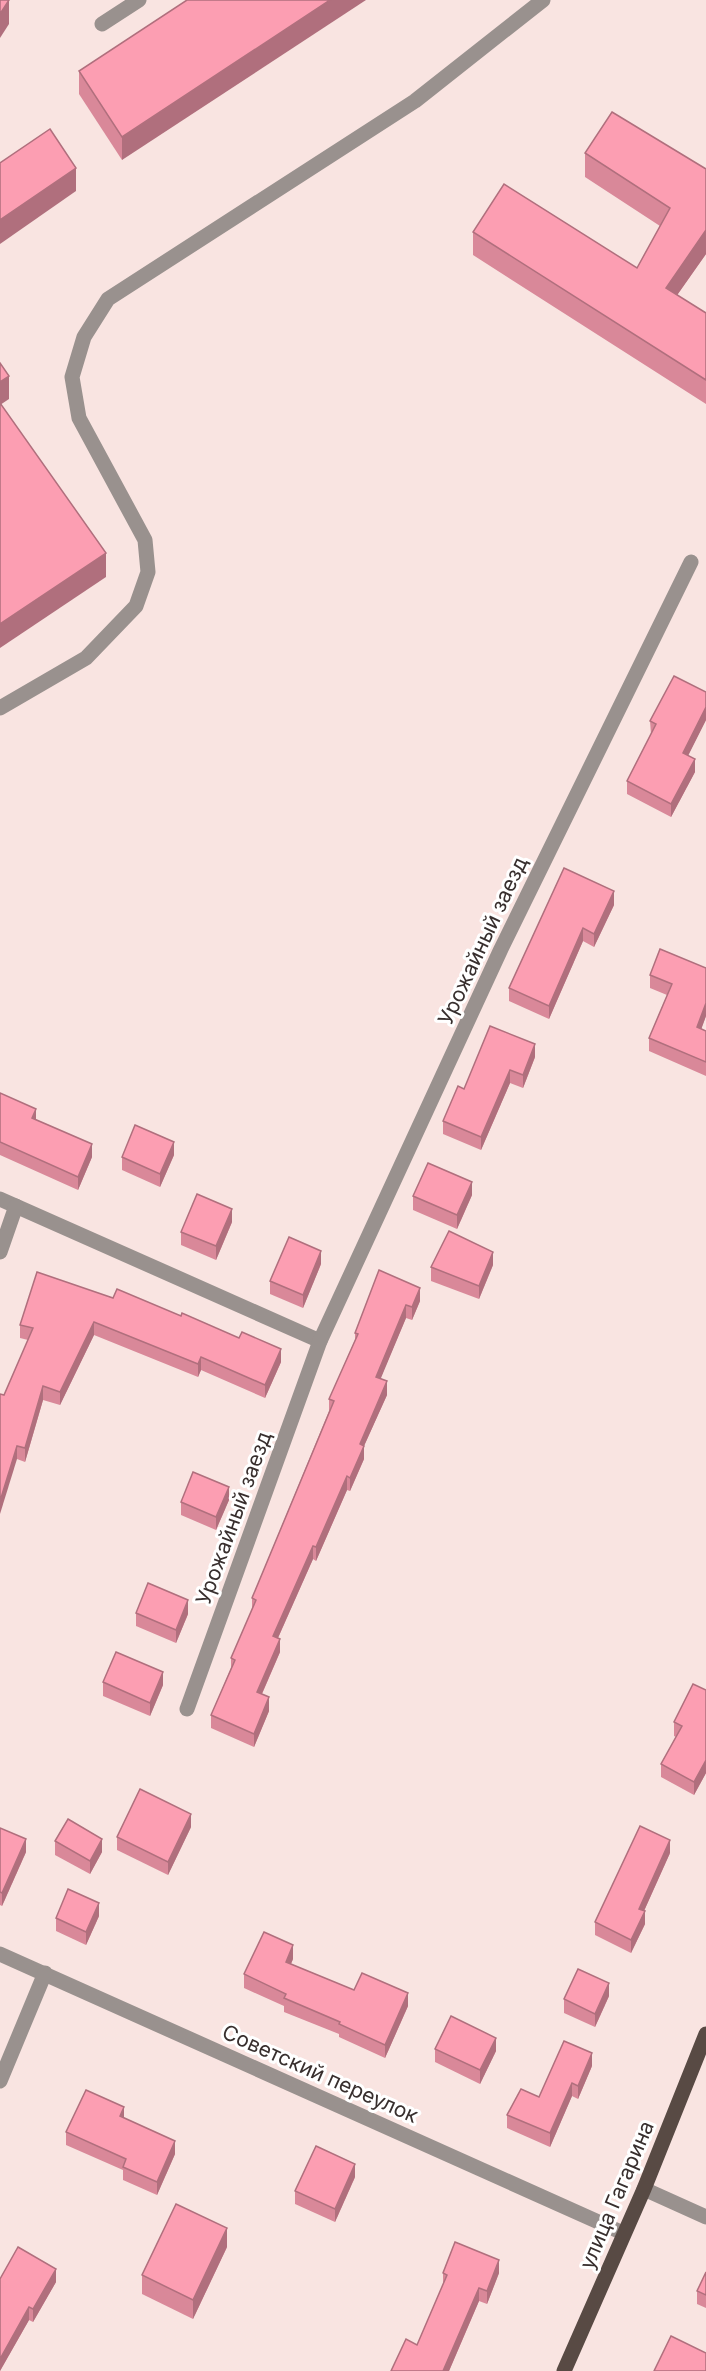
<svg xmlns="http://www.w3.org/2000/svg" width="706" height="2371" font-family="Inter,sans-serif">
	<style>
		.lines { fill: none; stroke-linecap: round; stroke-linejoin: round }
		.minor { stroke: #99918e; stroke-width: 15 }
		.major { stroke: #584a44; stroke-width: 15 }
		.wall { fill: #d98899 }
		.shaded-wall { fill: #b06f7d }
		.building { fill: #fc9eb2; stroke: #b06f7d; stroke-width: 1.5 }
		.labels { text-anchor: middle; stroke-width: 6; stroke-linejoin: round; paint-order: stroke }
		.street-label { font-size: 21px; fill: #382f2e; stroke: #fff }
	</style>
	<rect width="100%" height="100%" fill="#f9e4e1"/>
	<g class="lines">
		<g class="minor">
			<polyline points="102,24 139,0"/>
			<polyline points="0,708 86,658 136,606 148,572 145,540 79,418 72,377 84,337 108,299 415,101 543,0"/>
			<polyline points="0,1199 320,1341"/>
			<polyline points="0,1252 16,1206"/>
			<polyline points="187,1709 320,1341 501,949 691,562"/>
			<polyline points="0,1954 623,2233"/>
			<polyline points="0,2081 45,1973"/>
			<polyline points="644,2189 706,2217"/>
		</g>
		<polyline class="major" points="564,2371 644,2189 706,2034"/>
	</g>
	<g class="wall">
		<polygon points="187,0 122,160 79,94 79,71"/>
		<polygon points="585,153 706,169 706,254 677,295 706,313 706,404 473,255 473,232 637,268 660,226 585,177"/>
		<polygon points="706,692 706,720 688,755 695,772 671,817 627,794 627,781 651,734 650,721"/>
		<polygon points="564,868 614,905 594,947 583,941 549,1019 509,1001 509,988"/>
		<polygon points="706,968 706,1016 701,1029 706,1031 706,1076 649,1051 649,1038 667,995 650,988 650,975"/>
		<polygon points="535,1057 523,1088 510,1083 481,1150 443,1134 443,1121 464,1089"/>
		<polygon points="0,1093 36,1120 92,1157 78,1190 0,1155"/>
		<polygon points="174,1155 160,1187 122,1170 122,1157"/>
		<polygon points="472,1195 457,1229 413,1210 413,1196"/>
		<polygon points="232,1222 216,1260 181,1245 181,1232"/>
		<polygon points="321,1264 303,1308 270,1294 270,1281"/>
		<polygon points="493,1265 479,1299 431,1281 431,1267"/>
		<polygon points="379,1270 420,1301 412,1320 406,1318 380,1379 387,1395 364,1446 364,1459 350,1491 347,1490 316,1561 313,1559 278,1638 280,1652 262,1694 269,1711 254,1747 211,1728 211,1715 231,1668 231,1658 252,1610 252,1598 329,1411 329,1399 355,1340 355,1333"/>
		<polygon points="37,1272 281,1362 265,1398 201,1370 198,1377 94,1335 60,1405 43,1400 25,1462 17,1459 4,1395 28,1340 20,1338 20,1325"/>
		<polygon points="229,1500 216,1530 181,1515 181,1502"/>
		<polygon points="136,1613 188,1614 176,1643 136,1626"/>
		<polygon points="103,1682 163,1685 150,1716 103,1696"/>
		<polygon points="706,1690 706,1773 694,1795 661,1777 661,1764 676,1737 674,1736 674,1722"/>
		<polygon points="191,1827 168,1875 117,1850 117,1837"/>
		<polygon points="0,1828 26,1852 2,1906 0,1905"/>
		<polygon points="55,1841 102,1852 90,1874 55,1855"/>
		<polygon points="670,1853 644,1911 645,1924 631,1953 595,1935 595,1922"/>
		<polygon points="99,1916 86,1945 56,1931 56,1918"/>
		<polygon points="293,1959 291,1964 354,1990 408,2006 385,2058 339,2037 339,2034 284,2012 284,2006 244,1988 244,1974"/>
		<polygon points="609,1996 595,2027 564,2013 564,1999"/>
		<polygon points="435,2049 496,2051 480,2084 435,2062"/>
		<polygon points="592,2066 578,2099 572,2096 550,2147 507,2128 507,2115"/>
		<polygon points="124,2118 175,2154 157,2195 123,2180 123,2170 66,2145 66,2132"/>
		<polygon points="355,2177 335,2222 295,2204 295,2191"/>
		<polygon points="227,2247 193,2319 142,2294 142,2275"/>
		<polygon points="706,2272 706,2308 697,2304 697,2291"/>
		<polygon points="443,2273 499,2273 487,2304 479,2301 449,2371 391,2371 417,2345 443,2285"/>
		<polygon points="0,2279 56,2282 33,2322 29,2320 0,2371"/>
	</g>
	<g class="shaded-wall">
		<polygon points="9,0 9,24 0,38 0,14"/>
		<polygon points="330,0 366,0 122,160 122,137"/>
		<polygon points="76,168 76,191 0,244 0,220"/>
		<polygon points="706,230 706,254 666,311 666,288"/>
		<polygon points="9,376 9,399 0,405 0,382"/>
		<polygon points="106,553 106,577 0,648 0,624"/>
		<polygon points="706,707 706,720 683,766 683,753"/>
		<polygon points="695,759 695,772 671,817 671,804"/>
		<polygon points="614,891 614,905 594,947 594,934"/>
		<polygon points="583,928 583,941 549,1019 549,1006"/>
		<polygon points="706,1003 706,1016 697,1041 697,1027"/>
		<polygon points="535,1044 535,1057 523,1088 523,1075"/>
		<polygon points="510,1070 510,1083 481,1150 481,1137"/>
		<polygon points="36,1109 36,1122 32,1118"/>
		<polygon points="174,1142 174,1155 160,1187 160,1174"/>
		<polygon points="92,1144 92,1157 78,1190 78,1177"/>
		<polygon points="472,1182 472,1195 457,1229 457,1215"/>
		<polygon points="232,1209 232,1222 216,1260 216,1246"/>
		<polygon points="321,1251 321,1264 303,1308 303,1295"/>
		<polygon points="493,1252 493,1265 479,1299 479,1286"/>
		<polygon points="420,1288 420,1301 412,1320 412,1307"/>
		<polygon points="406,1305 406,1318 376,1390 376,1377"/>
		<polygon points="94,1322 94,1335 60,1405 60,1392"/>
		<polygon points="281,1349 281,1362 265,1398 265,1385"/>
		<polygon points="201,1357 201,1370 198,1377 198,1364"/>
		<polygon points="387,1381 387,1395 364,1446 364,1459 350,1491 350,1478 360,1444"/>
		<polygon points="43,1386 43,1400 25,1462 25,1448"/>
		<polygon points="17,1446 17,1459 0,1514 0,1501"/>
		<polygon points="347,1476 347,1490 316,1561 316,1547"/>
		<polygon points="229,1487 229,1500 216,1530 216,1517"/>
		<polygon points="313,1546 313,1559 273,1649 273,1636"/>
		<polygon points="188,1600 188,1614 176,1643 176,1630"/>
		<polygon points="280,1639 280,1652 257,1705 257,1692"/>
		<polygon points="163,1672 163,1685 150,1716 150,1703"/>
		<polygon points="269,1697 269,1711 254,1747 254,1734"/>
		<polygon points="706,1760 706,1773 694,1795 694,1782"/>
		<polygon points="191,1814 191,1827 168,1875 168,1862"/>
		<polygon points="26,1839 26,1852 2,1906 2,1893"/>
		<polygon points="102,1839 102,1852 90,1874 90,1861"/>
		<polygon points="670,1840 670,1853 639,1922 639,1909"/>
		<polygon points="99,1903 99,1916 86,1945 86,1932"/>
		<polygon points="645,1911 645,1924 631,1953 631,1940"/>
		<polygon points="293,1945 293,1959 286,1975 286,1962"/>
		<polygon points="609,1983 609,1996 595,2027 595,2014"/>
		<polygon points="408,1993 408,2006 385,2058 385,2045"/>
		<polygon points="496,2038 496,2051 480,2084 480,2070"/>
		<polygon points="592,2053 592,2066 578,2099 578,2086"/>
		<polygon points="572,2083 572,2096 550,2147 550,2133"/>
		<polygon points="124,2107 124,2120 120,2116"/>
		<polygon points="175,2141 175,2154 157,2195 157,2182"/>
		<polygon points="355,2164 355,2177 335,2222 335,2209"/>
		<polygon points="227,2228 227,2247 193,2319 193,2300"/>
		<polygon points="499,2260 499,2273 487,2304 487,2291"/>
		<polygon points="56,2269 56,2282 33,2322 33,2309"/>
		<polygon points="479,2288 479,2301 449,2371 443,2371"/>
		<polygon points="29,2307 29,2320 0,2371 0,2359"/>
	</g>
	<g class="building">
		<polygon points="0,0 9,0 0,14"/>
		<polygon points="187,0 330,0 122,137 79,71"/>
		<polygon points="612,112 706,169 706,230 666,288 706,313 706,380 473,232 504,184 637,268 670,208 585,153"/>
		<polygon points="50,129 76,168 0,220 0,163"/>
		<polygon points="0,363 9,376 0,382"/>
		<polygon points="0,403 106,553 0,624"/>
		<polygon points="674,676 706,692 706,707 683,753 695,759 671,804 627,781 656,724 650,721"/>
		<polygon points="564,868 614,891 594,934 583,928 549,1006 509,988"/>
		<polygon points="660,949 706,968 706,1003 697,1027 706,1031 706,1062 649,1038 672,984 650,975"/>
		<polygon points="490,1026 535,1044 523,1075 510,1070 481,1137 443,1121 458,1086 464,1089"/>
		<polygon points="0,1093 36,1109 32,1118 92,1144 78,1177 0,1142"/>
		<polygon points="135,1125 174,1142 160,1174 122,1157"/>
		<polygon points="428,1163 472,1182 457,1215 413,1196"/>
		<polygon points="197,1194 232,1209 216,1246 181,1232"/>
		<polygon points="449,1231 493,1252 479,1286 431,1267"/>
		<polygon points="289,1237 321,1251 303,1295 270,1281"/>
		<polygon points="379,1270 420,1288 412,1307 406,1305 376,1377 387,1381 360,1444 364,1446 350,1478 347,1476 316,1547 313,1546 273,1636 280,1639 257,1692 269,1697 254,1734 211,1715 235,1660 231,1658 256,1600 252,1598 334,1401 329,1399 358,1334 355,1333"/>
		<polygon points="37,1272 113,1298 117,1289 181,1316 182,1313 239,1338 242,1332 281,1349 265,1385 201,1357 198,1364 94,1322 60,1392 43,1386 25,1448 17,1446 0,1501 0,1394 4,1395 33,1328 20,1325"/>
		<polygon points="193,1472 229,1487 216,1517 181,1502"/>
		<polygon points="148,1583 188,1600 176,1630 136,1613"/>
		<polygon points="116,1652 163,1672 150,1703 103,1682"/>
		<polygon points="693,1684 706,1690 706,1760 694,1782 661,1764 682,1726 674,1722"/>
		<polygon points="140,1789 191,1814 168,1862 117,1837"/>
		<polygon points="68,1819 102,1839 90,1861 55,1841"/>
		<polygon points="640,1826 670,1840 639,1909 645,1911 631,1940 595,1922"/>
		<polygon points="0,1828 26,1839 2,1893 0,1892"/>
		<polygon points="68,1889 99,1903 86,1932 56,1918"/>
		<polygon points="264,1932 293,1945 286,1962 354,1990 362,1973 408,1993 385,2045 339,2024 340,2022 284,1998 286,1994 244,1974"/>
		<polygon points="578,1969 609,1983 595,2014 564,1999"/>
		<polygon points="451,2016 496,2038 480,2070 435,2049"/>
		<polygon points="564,2041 592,2053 578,2086 572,2083 550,2133 507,2115 521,2089 539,2097"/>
		<polygon points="86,2090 124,2107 120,2116 175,2141 157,2182 123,2167 126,2159 66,2132"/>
		<polygon points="316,2146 355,2164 335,2209 295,2191"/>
		<polygon points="176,2204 227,2228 193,2300 142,2275"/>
		<polygon points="455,2242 499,2260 487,2291 479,2288 443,2371 391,2371 406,2339 417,2345 447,2275 443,2273"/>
		<polygon points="18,2247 56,2269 33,2309 29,2307 0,2359 0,2279"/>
		<polygon points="706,2272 706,2295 697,2291"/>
		<polygon points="671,2336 706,2353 706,2371 654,2371"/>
	</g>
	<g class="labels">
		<g class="street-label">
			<text transform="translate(483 941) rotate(-65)" y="7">Урожайный заезд</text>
			<text transform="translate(234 1518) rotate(-70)" y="7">Урожайный заезд</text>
			<text transform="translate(320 2074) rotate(24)" y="7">Советский переулок</text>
			<text transform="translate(617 2195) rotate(-67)" y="7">улица Гагарина</text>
		</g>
	</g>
</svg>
